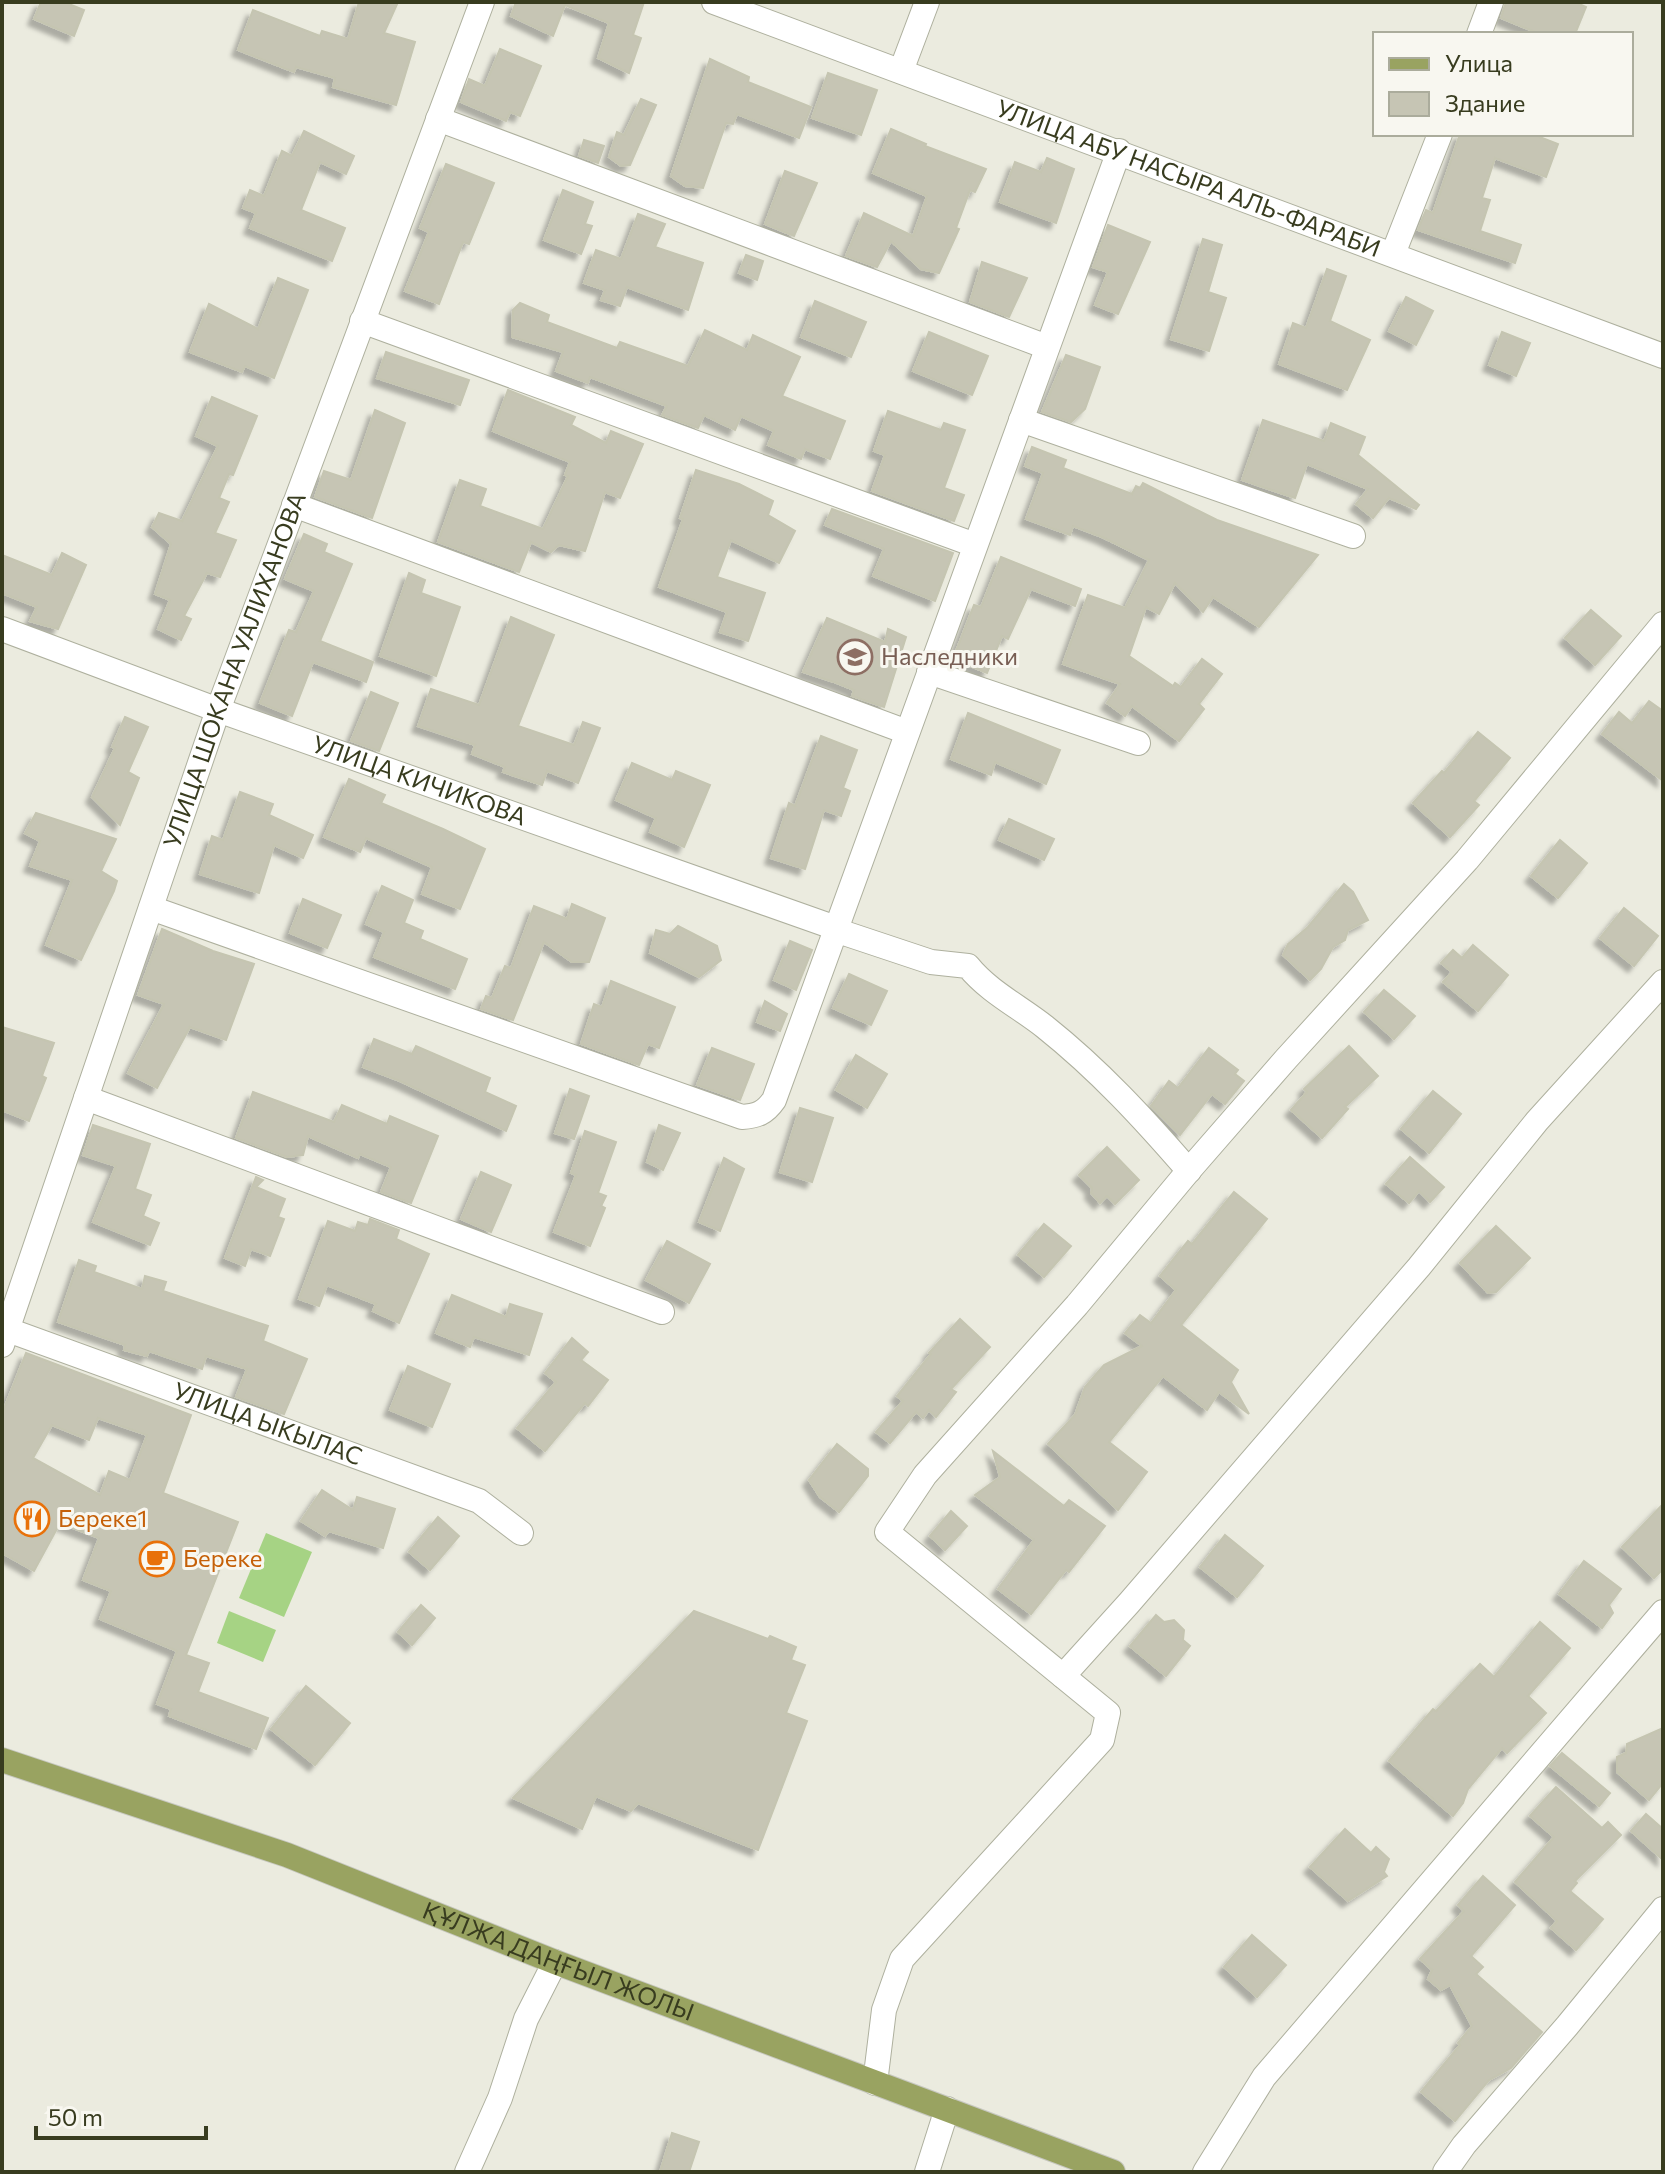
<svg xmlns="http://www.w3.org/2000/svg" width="1665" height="2174" font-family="Commissioner,sans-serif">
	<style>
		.water { fill: #a6d384 }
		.building { fill: #c6c5b4; stroke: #c5c5b1; stroke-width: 2; fill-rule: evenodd; filter: url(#shadow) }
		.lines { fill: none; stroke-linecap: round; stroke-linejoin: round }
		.minor-casing { stroke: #aeb09e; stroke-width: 26 }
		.major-casing { stroke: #c7c8c0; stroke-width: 26 }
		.minor { stroke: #fff; stroke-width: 24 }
		.major { stroke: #99a361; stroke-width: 24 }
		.labels { text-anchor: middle; stroke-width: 6; stroke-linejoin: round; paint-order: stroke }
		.street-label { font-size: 24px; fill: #383c1f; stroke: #f8f7f0 }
		.education-label { font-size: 24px; fill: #785e54; stroke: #f8f7f0; text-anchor: start }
		.food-label { font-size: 24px; fill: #c56008; stroke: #f8f7f0; text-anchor: start }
	</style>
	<defs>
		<filter id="shadow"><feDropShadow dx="-6" dy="6" stdDeviation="2" flood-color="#0004"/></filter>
	</defs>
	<rect width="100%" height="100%" fill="#ebebdf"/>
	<g class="water">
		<polygon points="266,1533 312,1552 284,1617 239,1598"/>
		<polygon points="229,1611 276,1630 263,1662 217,1643"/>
	</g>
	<g class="building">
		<polygon points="41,2 64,2 84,10 74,36 34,19"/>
		<polygon points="359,2 398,2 384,33 415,42 396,105 333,87 335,78 296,67 294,72 238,50 253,10 320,36 322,31 348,39"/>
		<polygon points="516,2 644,2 633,35 641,38 629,73 598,58 609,23 565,5 553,36 511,16"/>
		<polygon points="1506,2 1575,2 1586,7 1575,34 1540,34 1501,18"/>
		<polygon points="500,49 541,66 520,116 510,112 506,121 461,102 469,79 485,86"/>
		<polygon points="710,59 749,77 748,82 811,107 799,138 737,114 733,124 726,123 703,188 685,186 671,176"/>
		<polygon points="828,73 877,90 861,135 812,118"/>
		<polygon points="641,99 656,105 630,165 621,166 609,157 617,132 624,135"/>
		<polygon points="891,129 926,144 925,146 986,169 975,192 970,190 956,228 959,229 939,273 921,269 891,241 877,267 846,256 864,213 913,236 927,196 873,173"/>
		<polygon points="304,131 354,156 346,174 320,162 301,210 345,228 332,261 250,228 256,213 243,208 250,190 264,196 282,151 292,156"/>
		<polygon points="1460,134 1532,134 1558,144 1546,177 1495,158 1482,198 1490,200 1480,231 1521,245 1515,263 1418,230 1426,210 1433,213"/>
		<polygon points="584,140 604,146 598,163 579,156"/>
		<polygon points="1047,158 1074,169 1056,223 1000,202 1015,162 1041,172"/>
		<polygon points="446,164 494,183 469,244 463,242 439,304 405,291 429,232 420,228"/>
		<polygon points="785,171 817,183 794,236 765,224"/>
		<polygon points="563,190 593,202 585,224 592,226 581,254 544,240"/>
		<polygon points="638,214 665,224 655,247 703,263 688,310 627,287 620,306 601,300 605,290 584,283 596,250 621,259"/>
		<polygon points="1108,225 1150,242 1118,314 1095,305 1108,272 1093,267"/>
		<polygon points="1203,239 1222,245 1208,292 1226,298 1209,351 1171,339"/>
		<polygon points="746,255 763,261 757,280 739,273"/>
		<polygon points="982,262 1027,278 1009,317 970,302"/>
		<polygon points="1327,269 1346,276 1330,321 1370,340 1347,390 1279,364 1293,323 1306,328"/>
		<polygon points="278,278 308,290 274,378 245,366 242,372 190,352 209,304 258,329"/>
		<polygon points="1406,297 1433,311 1416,345 1389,331"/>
		<polygon points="815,301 866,322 851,357 801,337"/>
		<polygon points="520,303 549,315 547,322 617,348 620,342 688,366 705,330 747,350 753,335 800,357 782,396 845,421 830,459 805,449 801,459 768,445 774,431 741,416 735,430 704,415 698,428 662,415 667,406 590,377 588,383 556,371 563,352 512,337 513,310"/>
		<polygon points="929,332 988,356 972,395 913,371"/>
		<polygon points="1502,332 1530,343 1516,376 1489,365"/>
		<polygon points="386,352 469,380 460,405 377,378"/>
		<polygon points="1066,355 1100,367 1085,409 1071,422 1042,412"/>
		<polygon points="508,390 575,417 571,425 606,443 611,431 643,444 620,498 605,492 585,551 559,545 551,552 531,542 519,572 438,542 460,480 486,489 480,506 543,529 568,476 565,475 570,462 493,431"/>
		<polygon points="212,397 257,416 233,475 229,474 219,498 229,502 215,533 236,540 220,577 207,573 184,616 191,619 181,640 158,629 170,600 155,594 171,544 152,527 159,513 182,521 218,446 196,436"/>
		<polygon points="375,410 405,423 372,518 315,497 324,471 351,480"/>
		<polygon points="888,411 941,430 944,423 965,430 944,488 964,495 954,521 872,491 885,455 874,451"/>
		<polygon points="1263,420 1324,441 1331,423 1365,437 1358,455 1419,505 1416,509 1389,498 1373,518 1356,504 1368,489 1307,464 1295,498 1242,480"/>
		<polygon points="1032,447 1066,460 1063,468 1132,494 1136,486 1140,488 1143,483 1217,520 1318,555 1259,627 1213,597 1203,612 1175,583 1159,614 1146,607 1129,656 1173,686 1175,683 1181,687 1202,659 1222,674 1199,704 1204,709 1179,741 1132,706 1125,716 1107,703 1120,684 1063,664 1088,595 1125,608 1149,560 1102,537 1073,526 1070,535 1026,519 1043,473 1025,466"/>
		<polygon points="696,470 739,484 773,501 768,515 795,531 779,563 731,540 717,577 765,593 748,641 720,632 727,612 659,587 683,519 680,518"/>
		<polygon points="832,509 953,553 935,601 873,576 884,549 825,525"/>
		<polygon points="304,534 327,544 324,552 352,564 320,641 373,662 366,682 313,662 292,716 260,703 289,630 296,632 314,591 285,579"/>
		<polygon points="62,553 86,565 58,629 30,621 37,607 2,593 2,555 52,575"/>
		<polygon points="1001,557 1081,589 1075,606 1031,589 1008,639 1002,636 987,673 953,659 974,605 981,607"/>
		<polygon points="409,573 425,580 421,593 460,607 436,676 380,656"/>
		<polygon points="1591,610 1621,636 1595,665 1565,638"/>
		<polygon points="511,617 554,635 518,726 574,745 583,722 600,728 578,783 547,771 542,785 503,772 505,767 472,754 475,745 418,726 431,689 479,705"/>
		<polygon points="827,618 885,642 888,629 906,637 884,707 852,696 854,690 837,683 803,672"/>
		<polygon points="371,692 398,703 379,751 351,741"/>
		<polygon points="1649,701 1663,711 1663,781 1602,734 1619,712 1632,723"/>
		<polygon points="968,713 1060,750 1046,784 995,762 991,775 951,759"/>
		<polygon points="125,717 148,727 128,772 139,778 120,825 92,797 115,748 112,747"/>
		<polygon points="1478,732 1510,758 1474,801 1479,805 1450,837 1413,803 1442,771 1444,773"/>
		<polygon points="821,736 857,750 843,788 850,791 841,816 824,810 805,869 771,858 789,803 795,806"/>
		<polygon points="632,763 672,780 676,771 710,785 684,847 650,832 656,818 616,800"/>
		<polygon points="349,779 385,795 381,803 443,829 485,849 460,909 422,894 432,867 366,838 360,852 324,837"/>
		<polygon points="240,792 273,804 269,815 313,835 303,858 274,845 259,893 200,874 212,836 223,840"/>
		<polygon points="36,813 116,839 101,871 117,881 114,891 81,960 46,945 72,880 30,866 40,841 25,833"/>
		<polygon points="1009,819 1054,839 1044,860 999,840"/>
		<polygon points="1560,840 1587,863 1558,898 1531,876"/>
		<polygon points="1344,884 1353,892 1368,920 1348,930 1345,940 1333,947 1321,969 1310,980 1283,955 1288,944 1308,927"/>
		<polygon points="382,886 413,900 404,923 423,931 420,939 467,959 455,989 374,957 384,932 366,924"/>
		<polygon points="303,899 341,915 327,948 290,933"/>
		<polygon points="572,904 605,918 589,962 572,962 544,942 513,1020 481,1009 486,996 492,998 505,966 511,968 534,906 567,919"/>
		<polygon points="1624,908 1658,936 1634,966 1600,938"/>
		<polygon points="678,926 717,946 721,960 699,977 650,953 656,930 670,934"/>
		<polygon points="162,929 213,951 254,964 226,1040 190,1027 157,1088 128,1073 164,1004 138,995"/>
		<polygon points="790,941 812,950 796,990 774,980"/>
		<polygon points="1473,945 1508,975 1478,1011 1443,982 1452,972 1441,963 1453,950 1462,958"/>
		<polygon points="849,974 887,991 871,1025 833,1008"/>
		<polygon points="611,981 675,1007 659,1048 648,1044 639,1065 581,1044 594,1004 602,1007"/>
		<polygon points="1384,990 1415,1016 1394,1039 1364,1012"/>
		<polygon points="765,1001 787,1014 780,1031 757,1022"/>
		<polygon points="2,1027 54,1043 42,1076 46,1078 29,1121 2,1110"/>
		<polygon points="374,1039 412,1054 416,1046 490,1078 485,1092 516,1106 506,1131 400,1081 363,1067"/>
		<polygon points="1349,1046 1378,1076 1345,1107 1348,1109 1322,1138 1291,1110 1307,1092 1304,1089"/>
		<polygon points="712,1048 754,1064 740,1100 697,1085"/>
		<polygon points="1209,1048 1238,1070 1235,1074 1244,1081 1225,1104 1212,1094 1180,1135 1151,1106 1169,1081 1178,1088"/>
		<polygon points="856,1055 887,1074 867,1108 836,1090"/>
		<polygon points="570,1089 589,1096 574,1139 555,1133"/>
		<polygon points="1433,1091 1461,1114 1429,1153 1401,1129"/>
		<polygon points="253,1092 334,1122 342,1105 387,1124 390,1116 438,1136 411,1203 381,1192 391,1167 360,1154 358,1158 308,1136 303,1155 287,1157 236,1138"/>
		<polygon points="800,1108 833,1118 812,1182 780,1172"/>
		<polygon points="93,1125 150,1144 135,1189 151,1195 143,1216 159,1223 150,1245 93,1222 116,1166 83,1155"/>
		<polygon points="659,1125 680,1133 663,1170 647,1162"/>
		<polygon points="585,1131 616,1142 598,1193 606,1196 601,1206 605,1208 590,1246 554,1232 576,1175 571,1173"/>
		<polygon points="1107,1147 1139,1180 1115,1204 1107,1196 1100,1203 1091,1193 1092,1188 1079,1175"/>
		<polygon points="1410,1157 1444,1187 1430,1202 1419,1191 1409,1203 1386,1184"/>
		<polygon points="724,1158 744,1169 720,1231 699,1222"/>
		<polygon points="481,1172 511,1185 491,1232 461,1219"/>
		<polygon points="256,1177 263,1180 256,1187 285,1199 278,1217 284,1219 270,1256 251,1249 245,1266 225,1258"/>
		<polygon points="1234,1192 1267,1219 1181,1325 1238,1370 1231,1382 1249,1414 1219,1392 1207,1410 1163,1376 1109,1442 1147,1472 1118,1510 1048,1444 1075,1415 1085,1387 1104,1365 1142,1346 1125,1333 1140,1315 1151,1323 1176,1290 1160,1276 1188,1241 1192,1244"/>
		<polygon points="370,1219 399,1230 396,1239 429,1254 399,1323 373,1311 376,1304 327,1285 319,1306 299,1299 328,1221 355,1231 358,1222 368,1225"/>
		<polygon points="1044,1224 1071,1246 1044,1277 1018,1255"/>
		<polygon points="1496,1226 1530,1258 1496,1292 1488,1293 1460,1263"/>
		<polygon points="667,1241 710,1264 689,1303 646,1280"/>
		<polygon points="79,1260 96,1266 94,1272 142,1289 145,1276 166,1282 163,1291 268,1326 263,1341 307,1359 284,1414 236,1397 247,1369 206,1356 202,1369 149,1351 147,1356 124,1350 125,1345 58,1322"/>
		<polygon points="452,1295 506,1317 510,1304 542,1314 529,1355 474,1337 470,1347 436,1333"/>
		<polygon points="960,1319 990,1347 951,1389 956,1392 936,1417 929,1410 923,1418 916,1412 890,1443 876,1432 903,1401 897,1396 931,1354 929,1353"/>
		<polygon points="572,1338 588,1352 581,1360 608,1380 588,1406 585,1403 545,1451 517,1428 556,1382 545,1373"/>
		<path d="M 26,1353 L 191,1415 L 163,1493 L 238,1522 L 186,1655 L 209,1663 L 198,1692 L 268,1718 L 256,1749 L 169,1716 L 171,1709 L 157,1704 L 177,1651 L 100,1619 L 111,1591 L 83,1580 L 99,1538 L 60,1523 L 34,1571 L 2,1553 L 2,1414 ZM 98,1418 L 147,1435 L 130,1480 L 109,1471 L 100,1495 L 33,1458 L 52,1425 L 89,1440 Z"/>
		<polygon points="408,1366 450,1384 432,1427 390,1410"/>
		<polygon points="837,1444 868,1469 868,1476 839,1512 820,1497 809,1480"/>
		<polygon points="993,1451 1064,1506 1069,1500 1105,1526 1069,1572 1066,1570 1031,1614 998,1589 1034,1540 975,1495 1000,1477"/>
		<polygon points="322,1490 353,1510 357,1497 395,1509 383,1548 329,1531 325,1536 301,1521"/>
		<polygon points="1663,1504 1663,1569 1654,1578 1622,1547"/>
		<polygon points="951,1511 967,1526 945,1550 930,1536"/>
		<polygon points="438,1517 459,1536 430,1570 409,1552"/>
		<polygon points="1225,1535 1263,1566 1237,1597 1200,1567"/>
		<polygon points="1584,1561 1621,1589 1609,1605 1613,1613 1602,1628 1559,1594"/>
		<polygon points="421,1605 435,1618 412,1645 398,1632"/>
		<polygon points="694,1611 768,1639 770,1636 796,1647 791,1660 805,1665 786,1713 807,1721 758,1850 638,1803 631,1811 596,1796 582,1829 513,1798"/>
		<polygon points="1156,1615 1164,1622 1174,1620 1184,1630 1183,1640 1190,1646 1166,1676 1130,1646"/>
		<polygon points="1540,1622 1570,1648 1528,1696 1546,1713 1507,1753 1502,1748 1468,1789 1463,1803 1453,1816 1389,1761 1433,1709 1436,1711 1480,1664 1494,1677"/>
		<polygon points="306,1686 350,1723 315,1765 271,1729"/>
		<polygon points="1663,1728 1663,1783 1649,1800 1617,1772 1617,1757 1626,1753 1627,1744"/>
		<polygon points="1562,1753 1610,1793 1599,1806 1550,1766"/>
		<polygon points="1556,1787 1602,1828 1608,1822 1621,1835 1575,1881 1577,1883 1570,1891 1603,1919 1576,1950 1551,1928 1557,1921 1515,1882 1554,1837 1530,1816"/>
		<polygon points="1646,1814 1663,1829 1663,1860 1631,1831"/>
		<polygon points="1345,1829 1371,1853 1376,1847 1389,1859 1384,1872 1387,1876 1348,1901 1310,1867"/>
		<polygon points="1483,1876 1515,1905 1471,1956 1483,1967 1476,1974 1542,2032 1511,2068 1489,2080 1455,2121 1421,2092 1460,2045 1458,2043 1472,2026 1450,1985 1441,1990 1428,1979 1432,1970 1420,1959 1464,1911 1458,1905"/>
		<polygon points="1252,1935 1286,1965 1257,1997 1224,1967"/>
		<polygon points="672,2133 699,2142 689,2172 660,2172"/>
	</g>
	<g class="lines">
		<g class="minor-casing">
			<g id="minor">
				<path id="s1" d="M 714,2 L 1663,356"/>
				<polyline points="1479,34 1491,2"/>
				<polyline points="901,71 927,2"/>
				<polyline points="438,119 1047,347"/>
				<polyline points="1393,254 1440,134"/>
				<polyline points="362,321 975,545"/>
				<polyline points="1021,420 1353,536"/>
				<polyline points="294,505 907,732"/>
				<path id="s2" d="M 2,629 L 218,710 L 836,928"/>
				<polyline points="929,672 1138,743"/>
				<path d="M 151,908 L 742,1117 C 757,1116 765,1113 774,1100 L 1119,151"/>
				<path d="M 835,930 L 931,962 L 968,966 C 989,992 1020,1007 1045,1027 C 1099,1070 1144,1119 1189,1171"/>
				<polyline points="86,1098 662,1312"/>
				<path id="s3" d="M 8,1330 L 479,1501 L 521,1533"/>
				<path id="s4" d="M 2,1345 L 218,710 L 482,2"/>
				<polyline points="1063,1676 1129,1603 1419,1267 1537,1121 1663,982"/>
				<polyline points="875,2083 884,2010 902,1959 1102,1740 1108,1713 887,1532 925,1475 1077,1305 1191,1168 1286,1059 1467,860 1663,624"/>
				<polyline points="467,2172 500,2098 526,2019 555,1962"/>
				<polyline points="927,2172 947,2109"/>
				<polyline points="1205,2172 1264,2077 1663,1612"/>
				<polyline points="1445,2172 1464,2145 1567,2026 1663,1909"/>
			</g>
		</g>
		<g class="major-casing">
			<g id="major">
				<path id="s5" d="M 2,1760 L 287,1855 L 555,1962 L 1113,2172"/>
			</g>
		</g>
		<use href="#minor" class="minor"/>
		<use href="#major" class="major"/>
	</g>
	<defs>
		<g id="school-ring" transform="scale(1.8)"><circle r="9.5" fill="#f8f7f0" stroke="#8d6e63" stroke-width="1.5"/><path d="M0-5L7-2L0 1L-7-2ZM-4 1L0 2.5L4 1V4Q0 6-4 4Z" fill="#8d6e63"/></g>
		<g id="restaurant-ring" transform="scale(1.8)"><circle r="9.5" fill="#f8f7f0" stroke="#e8710a" stroke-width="1.5"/><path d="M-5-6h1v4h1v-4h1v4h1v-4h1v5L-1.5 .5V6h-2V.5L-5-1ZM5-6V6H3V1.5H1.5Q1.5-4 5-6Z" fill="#e8710a"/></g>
		<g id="cafe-ring" transform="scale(1.8)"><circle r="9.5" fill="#f8f7f0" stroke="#e8710a" stroke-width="1.5"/><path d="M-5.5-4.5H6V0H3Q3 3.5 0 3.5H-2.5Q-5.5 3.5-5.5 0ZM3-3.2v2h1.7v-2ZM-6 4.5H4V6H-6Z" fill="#e8710a"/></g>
	</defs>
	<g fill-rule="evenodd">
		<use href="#school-ring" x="855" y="657"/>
		<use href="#restaurant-ring" x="32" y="1519"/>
		<use href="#cafe-ring" x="157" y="1559"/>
	</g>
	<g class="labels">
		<g class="street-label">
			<text dy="8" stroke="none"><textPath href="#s1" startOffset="506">УЛИЦА АБУ НАСЫРА АЛЬ-ФАРАБИ</textPath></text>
			<text dy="8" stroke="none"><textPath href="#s4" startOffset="714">УЛИЦА ШОКАНА УАЛИХАНОВА</textPath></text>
			<text dy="8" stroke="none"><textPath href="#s2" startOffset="444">УЛИЦА КИЧИКОВА</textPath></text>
			<text dy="8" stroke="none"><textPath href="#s3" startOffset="276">УЛИЦА ЫКЫЛАС</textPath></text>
			<text dy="8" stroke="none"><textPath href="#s5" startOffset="592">ҚҰЛЖА ДАҢҒЫЛ ЖОЛЫ</textPath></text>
		</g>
		<g class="education-label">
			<text x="881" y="665">Наследники</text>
		</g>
		<g class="food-label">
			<text x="58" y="1527">Береке1</text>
			<text x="183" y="1567">Береке</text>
		</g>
	</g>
	<rect width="1665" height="2174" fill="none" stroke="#383c1f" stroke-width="8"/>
	<rect x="1373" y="32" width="260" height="104" fill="#f8f7f0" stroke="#abac9c" stroke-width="2"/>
	<rect x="1389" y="58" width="40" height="12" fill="#99a361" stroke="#abac9c" stroke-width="2"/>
	<text x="1445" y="72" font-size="24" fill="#383c1f">Улица</text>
	<rect x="1389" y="92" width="40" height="24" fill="#c6c5b4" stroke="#abac9c" stroke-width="2"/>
	<text x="1445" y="112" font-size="24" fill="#383c1f">Здание</text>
	<path d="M36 2126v12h170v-12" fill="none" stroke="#383c1f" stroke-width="4"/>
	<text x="48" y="2126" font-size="24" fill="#383c1f" stroke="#f8f7f0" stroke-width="6" paint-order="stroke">50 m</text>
</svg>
